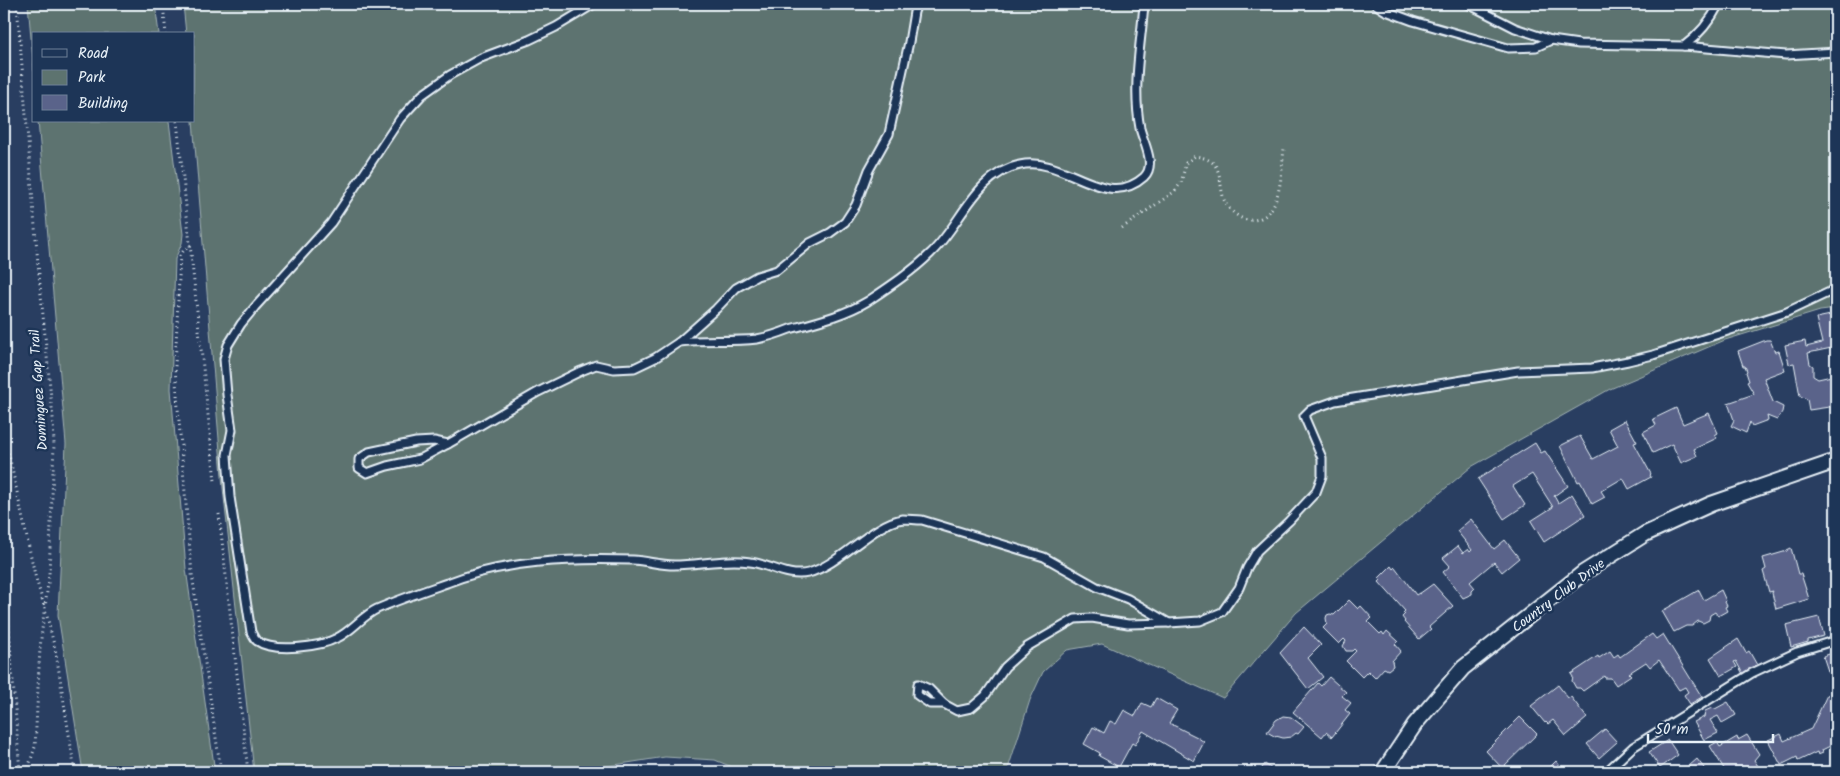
<svg xmlns="http://www.w3.org/2000/svg" width="1840" height="776" font-family="Kalam,sans-serif">
	<style>
		.green { fill: #5d736f; stroke: #a2b2b4 }
		.building { fill: #5a638a; stroke: #e8f1f8 }
		.lines { fill: none; stroke-linecap: round; stroke-linejoin: round }
		.service-casing { stroke: #e8f1f8; stroke-width: 11 }
		.minor-casing { stroke: #e8f1f8; stroke-width: 18 }
		.path { stroke: #e8f1f8; stroke-width: 3; stroke-dasharray: 1 4; stroke-linecap: butt }
		.service { stroke: #1d3557; stroke-width: 7 }
		.minor { stroke: #1d3557; stroke-width: 14 }
		.labels { text-anchor: middle; stroke-width: 5; stroke-linejoin: round; paint-order: stroke }
		.street-label { font-size: 14px; fill: #e8f1f8; stroke: #1d3557 }
	</style>
	<rect width="100%" height="100%" fill="#293e61"/>
	<filter id="ink" filterUnits="userSpaceOnUse"><feTurbulence type="fractalNoise" baseFrequency=".02" numOctaves="2"/><feDisplacementMap in="SourceGraphic" scale="10" xChannelSelector="R" yChannelSelector="G"/><feConvolveMatrix kernelMatrix="1 2 1 2 8 2 1 2 1" color-interpolation-filters="sRGB"/></filter>
	<g filter="url(#ink)">
		<g class="green">
			<polygon points="28,4 155,4 159,34 34,34 34,71"/>
			<polygon points="183,4 1836,4 1836,309 1820,311 1725,340 1610,389 1471,467 1296,613 1223,698 1102,644 1067,650 1043,672 1030,700 1007,772 744,772 715,760 665,757 570,772 254,772 223,488 193,121 194,34 186,34"/>
			<polygon points="38,121 169,121 183,234 182,243 175,259 171,389 186,569 215,772 83,772 58,615 66,444"/>
		</g>
		<g class="building">
			<polygon points="1836,314 1836,347 1808,353 1810,364 1813,366 1813,376 1818,379 1836,375 1836,406 1809,410 1807,399 1800,396 1794,363 1789,364 1785,345 1805,341 1806,347 1822,343 1816,318"/>
			<polygon points="1766,340 1770,340 1775,352 1779,351 1785,370 1764,378 1773,402 1783,407 1782,412 1777,420 1767,416 1768,420 1752,426 1750,422 1746,433 1731,426 1734,420 1728,403 1754,394 1747,382 1749,381 1746,372 1747,371 1745,366 1743,366 1738,351"/>
			<polygon points="1676,408 1683,424 1709,413 1718,433 1715,435 1717,438 1694,449 1697,456 1681,463 1672,444 1653,453 1643,432 1656,425 1653,419"/>
			<polygon points="1625,420 1637,442 1634,443 1651,474 1650,475 1651,477 1629,489 1623,478 1601,491 1605,497 1592,504 1580,481 1578,482 1560,446 1580,436 1593,459 1618,446 1609,429"/>
			<polygon points="1535,443 1541,453 1545,451 1568,486 1554,496 1558,503 1572,494 1585,515 1544,542 1531,521 1553,507 1532,474 1513,486 1525,505 1504,519 1478,479"/>
			<polygon points="1471,519 1494,549 1505,540 1519,558 1502,572 1494,562 1470,582 1475,588 1472,591 1472,594 1463,598 1443,572 1450,566 1443,558 1458,546 1463,553 1468,549 1470,552 1472,550 1457,531"/>
			<polygon points="1791,548 1798,574 1801,574 1809,599 1776,609 1772,593 1773,591 1769,592 1763,571 1766,569 1763,558 1787,551 1787,550"/>
			<polygon points="1391,566 1393,569 1395,567 1416,595 1419,593 1419,594 1433,584 1453,606 1429,627 1431,629 1419,639 1404,622 1405,621 1402,617 1405,614 1403,613 1405,611 1379,582 1381,580 1379,578"/>
			<polygon points="1699,590 1704,600 1721,590 1726,601 1725,602 1727,606 1725,607 1727,611 1718,616 1715,612 1710,615 1709,620 1703,623 1698,621 1692,626 1686,626 1674,632 1662,611"/>
			<polygon points="1349,600 1358,609 1361,606 1372,618 1368,622 1380,634 1382,632 1384,635 1387,631 1398,641 1395,644 1401,651 1392,661 1393,666 1388,670 1384,668 1375,678 1368,671 1362,677 1346,661 1356,651 1354,649 1352,651 1346,651 1343,646 1346,641 1344,639 1339,644 1323,628 1327,624 1326,618 1327,615 1330,614 1334,615"/>
			<polygon points="1819,617 1824,636 1808,640 1808,642 1791,647 1786,625"/>
			<polygon points="1304,627 1321,645 1308,658 1323,677 1308,689 1280,653"/>
			<polygon points="1652,634 1656,639 1663,634 1702,697 1690,704 1684,695 1688,692 1685,687 1679,690 1659,660 1650,667 1646,662 1629,673 1631,675 1616,685 1611,678 1605,678 1604,676 1583,691 1580,688 1576,688 1572,681 1573,677 1571,674 1598,656 1599,658 1610,651 1614,657 1618,654 1620,657"/>
			<polygon points="1738,639 1746,653 1749,651 1757,665 1743,674 1736,661 1734,662 1737,667 1721,676 1710,658"/>
			<polygon points="1836,652 1836,681 1834,673 1829,674 1823,656"/>
			<polygon points="1329,677 1346,692 1342,696 1351,703 1345,710 1350,714 1332,737 1326,732 1322,737 1293,712 1318,683 1321,686"/>
			<polygon points="1558,685 1568,698 1571,697 1587,718 1566,736 1553,720 1548,724 1546,722 1545,723 1531,706"/>
			<polygon points="1836,692 1836,743 1822,750 1823,753 1818,755 1817,752 1798,761 1797,757 1781,765 1768,740 1781,734 1784,741 1811,729 1827,695"/>
			<polygon points="1156,698 1177,710 1169,723 1197,737 1204,742 1194,761 1143,731 1135,745 1132,743 1119,767 1099,756 1100,753 1084,744 1093,727 1104,733 1110,721 1116,724 1124,710 1135,716 1142,703 1151,707"/>
			<polygon points="1728,702 1736,715 1722,723 1718,716 1710,720 1718,733 1704,740 1694,722 1704,717 1705,711 1712,708 1715,709"/>
			<polygon points="1283,716 1291,717 1304,727 1298,734 1296,733 1291,737 1283,738 1276,736 1276,737 1267,732 1276,720"/>
			<polygon points="1520,717 1537,734 1502,768 1486,751"/>
			<polygon points="1605,729 1617,742 1599,758 1587,744"/>
			<polygon points="1747,735 1759,754 1754,760 1760,769 1754,772 1726,772 1710,746 1717,742 1720,747 1737,737 1738,740"/>
			<polygon points="1668,740 1678,755 1660,768 1649,752"/>
			<polygon points="1697,759 1707,772 1693,772 1689,766"/>
			<polygon points="1556,761 1565,772 1545,772"/>
			<polygon points="1265,764 1276,772 1259,772"/>
		</g>
		<g class="lines">
			<g class="service-casing">
				<g id="service">
					<path d="M 594,4 L 556,27 L 529,40 L 481,58 L 450,75 L 422,95 L 400,119 L 331,223 L 255,307 L 241,324 L 228,345 L 224,359 L 227,395 L 232,430 L 227,455 L 230,497 L 251,632 C 253,635 254,639 257,641 C 274,653 320,647 337,638 C 352,631 362,616 377,609 C 400,599 424,591 447,583 C 506,560 571,558 633,560 C 647,561 661,565 674,565 C 699,565 725,558 750,562 C 769,564 788,578 808,573 C 840,565 873,523 903,519 C 909,519 916,520 922,520 L 1044,557 L 1097,587 L 1128,599 L 1169,623"/>
					<polyline points="1375,4 1386,11 1413,21 1508,48 1536,47 1551,40"/>
					<polyline points="1468,4 1515,28 1551,40 1579,44 1684,46 1786,55 1836,52"/>
					<path d="M 1684,46 C 1700,34 1710,22 1719,4"/>
					<path d="M 679,342 C 705,339 731,342 757,339 C 768,337 780,333 790,329 C 816,322 845,315 868,301 C 889,287 913,271 931,253 C 961,225 975,174 1020,165 C 1065,155 1105,212 1144,177 C 1157,165 1143,142 1140,128 C 1132,86 1141,45 1144,4"/>
					<polygon points="434,441 448,444 420,459 387,466 367,473 359,468 359,459 369,452 416,442"/>
					<polyline points="448,444 538,392 581,371 596,365 614,369 634,368 655,358 679,342 716,309 736,288 757,276 777,270 810,243 830,233 845,222 856,205 869,170 889,134 909,42 914,12 917,4"/>
					<polygon points="918,684 929,689 944,704 930,704 917,695"/>
					<polyline points="944,704 957,711 971,708 985,696 1005,667 1027,647 1075,619 1092,618 1128,624 1169,623 1200,621 1222,612 1239,588 1247,568 1257,551 1289,521 1316,492 1322,476 1322,458 1304,416 1310,410 1335,401 1518,371 1592,368 1628,361 1653,355 1787,312 1836,289"/>
					<polyline points="1606,772 1633,747 1752,673 1797,652 1836,640"/>
				</g>
			</g>
			<g class="minor-casing">
				<polyline id="minor" points="1383,772 1415,724 1463,668 1583,573 1645,534 1711,504 1836,461"/>
			</g>
			<g class="path">
				<polyline points="17,4 38,264 53,418 54,445 49,575 45,608 56,653 75,772"/>
				<polyline points="163,4 166,34"/>
				<polyline points="177,121 215,481"/>
				<path d="M 1122,228 L 1174,192 L 1181,183 L 1186,163 L 1195,156 C 1202,157 1210,159 1215,165 C 1222,176 1220,191 1225,202 C 1229,210 1240,220 1249,220 C 1282,222 1281,172 1284,149"/>
				<polyline points="191,245 184,250 180,256 175,368 180,434 192,574 221,772"/>
				<polyline points="4,444 9,455 35,575 44,606"/>
				<polyline points="219,514 248,772"/>
				<polyline points="4,565 20,772"/>
				<polyline points="27,772 35,747 40,648 44,612"/>
			</g>
			<use href="#service" class="service"/>
			<use href="#minor" class="minor"/>
		</g>
	</g>
	<g class="labels">
		<g class="street-label">
			<text transform="translate(38 390) rotate(-94)" y="5">Dominguez Gap Trail</text>
			<text transform="translate(1558 595) rotate(-37)" y="5">Country Club Drive</text>
		</g>
	</g>
	<rect width="1840" height="776" fill="none" stroke="#1d3557" stroke-width="20"/>
	<rect x="10" y="10" width="1820" height="756" fill="none" stroke="#e8f1f8" stroke-width="2" filter="url(#ink)"/>
	<rect x="32" y="32" width="162" height="90" fill="#1d3557" stroke="#6e8097"/>
	<rect x="42" y="49" width="25" height="8" fill="#1d3557" stroke="#6e8097"/>
	<text x="78" y="58" font-size="15" fill="#e8f1f8">Road</text>
	<rect x="42" y="70" width="25" height="15" fill="#5d736f" stroke="#6e8097"/>
	<text x="78" y="82" font-size="15" fill="#e8f1f8">Park</text>
	<rect x="42" y="95" width="25" height="15" fill="#5a638a" stroke="#6e8097"/>
	<text x="78" y="108" font-size="15" fill="#e8f1f8">Building</text>
	<path d="M1648 734v8h125v-8" fill="none" stroke="#e8f1f8" stroke-width="2.5"/>
	<text x="1655" y="734" font-size="15" fill="#e8f1f8" stroke="#1d3557" stroke-width="4" paint-order="stroke">50 m</text>
</svg>
